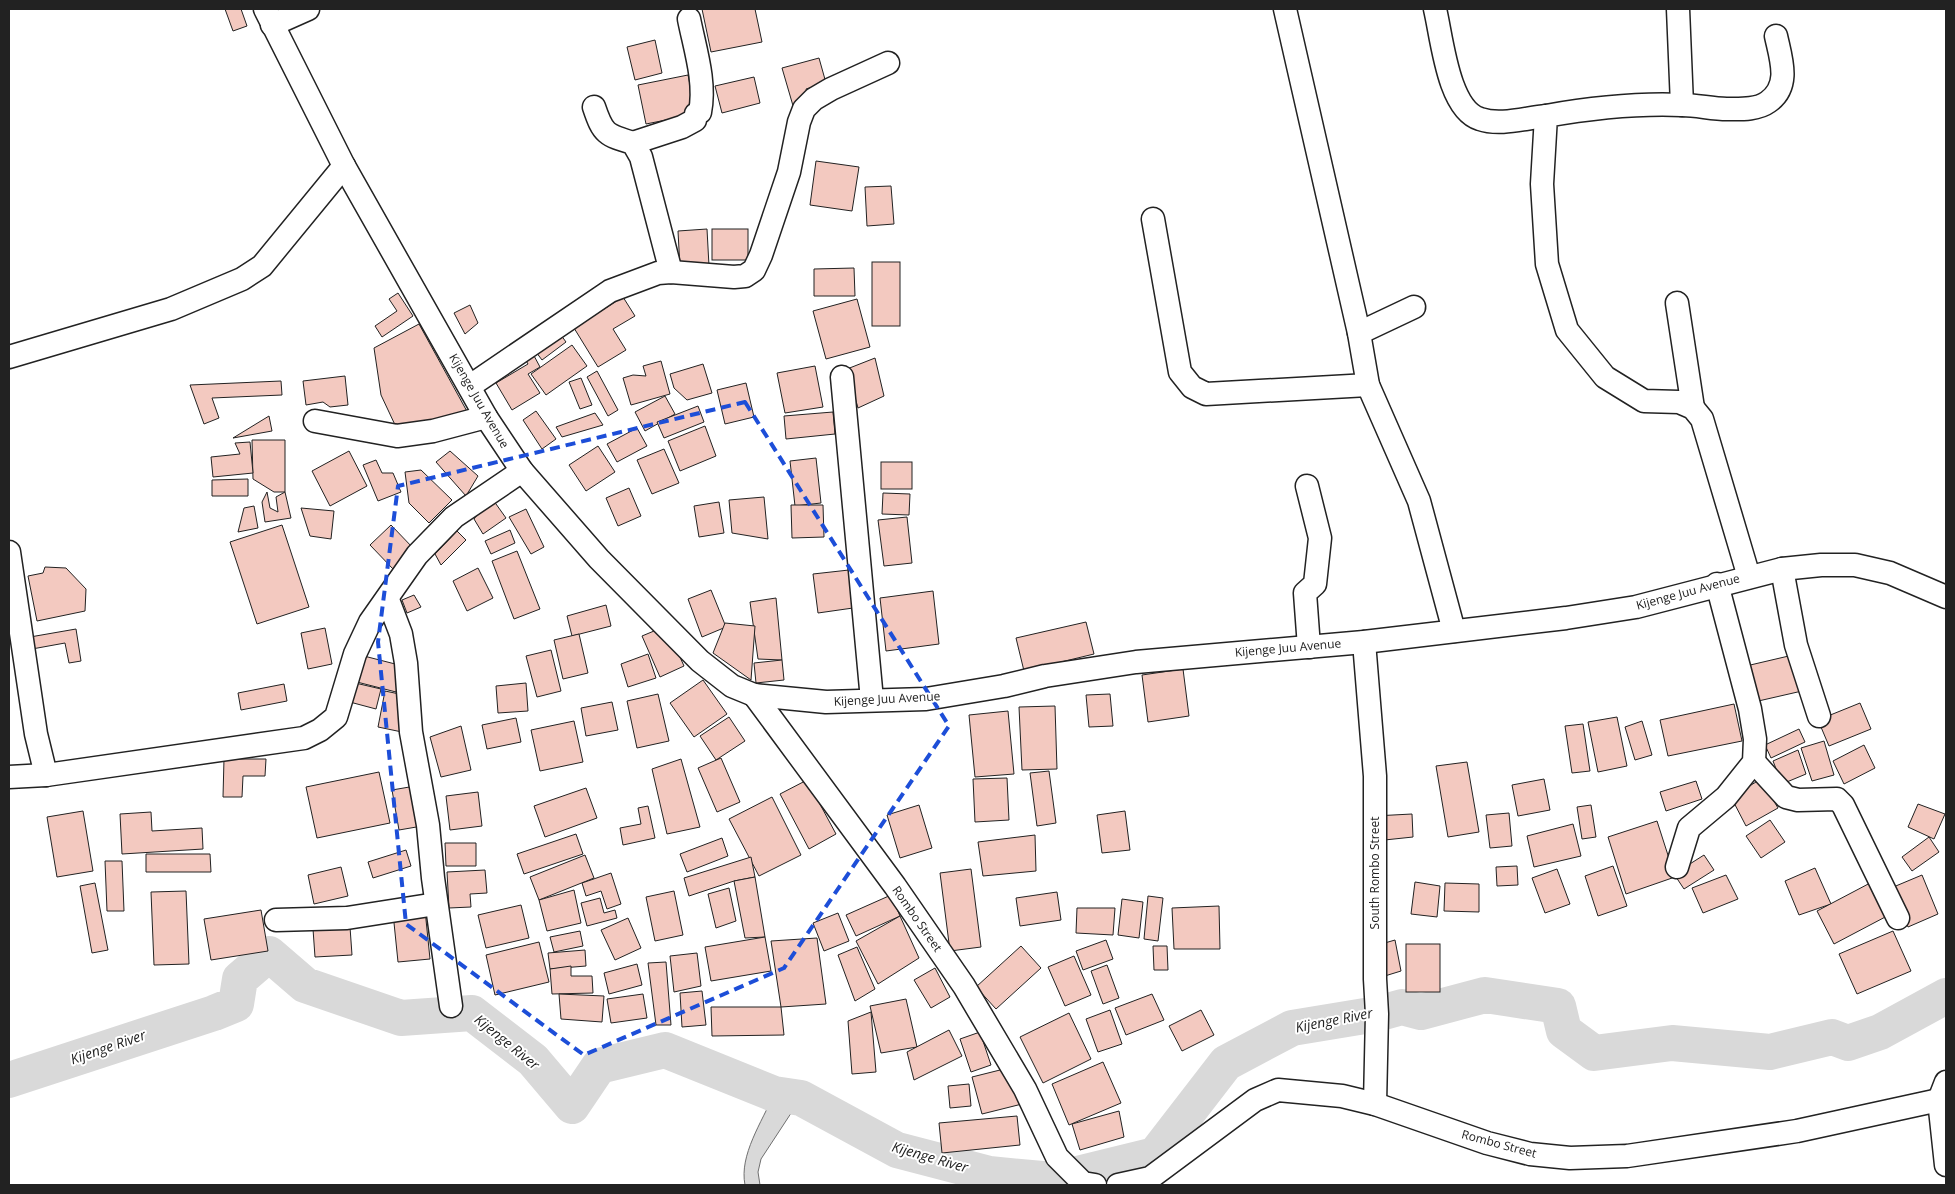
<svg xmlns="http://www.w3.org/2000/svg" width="1955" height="1194" font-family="'Open Sans',sans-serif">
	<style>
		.water { fill: #d9d9d9; stroke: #6f6f6f }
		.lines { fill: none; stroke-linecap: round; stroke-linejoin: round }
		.river { stroke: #d9d9d9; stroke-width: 36 }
		.building { fill: #f3c9c0; stroke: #222 }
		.minor-casing { stroke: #222; stroke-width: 25 }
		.minor { stroke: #fff; stroke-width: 22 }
		.marked { fill: none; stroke: #1d4ed8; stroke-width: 4; stroke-dasharray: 10 6; stroke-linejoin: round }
		.labels { text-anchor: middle; stroke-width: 4; stroke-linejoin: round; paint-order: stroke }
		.street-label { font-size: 12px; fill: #222; stroke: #fff }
		.water-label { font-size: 14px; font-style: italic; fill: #222; stroke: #fff }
	</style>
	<rect width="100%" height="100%" fill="#fff"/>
	<path class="water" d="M 774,1094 L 801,1098 L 761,1159 L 758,1172 L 760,1185 L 745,1185 C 739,1155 762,1122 774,1094 Z"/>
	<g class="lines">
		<polyline class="river" points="9,1080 214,1013 236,1004 240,979 269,954 305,985 401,1018 472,1013 533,1060 572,1106 599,1066 665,1050 774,1094 801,1098 897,1150 989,1174 1053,1180 1155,1155 1226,1063 1292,1028 1377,1014 1402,1007 1421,1012 1485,995 1558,1006 1564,1031 1594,1053 1672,1043 1770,1052 1832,1037 1848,1043 1880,1032 1946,996"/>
	</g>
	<g class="building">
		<polygon points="225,9 241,9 247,26 233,31"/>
		<polygon points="702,9 755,9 762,42 711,52"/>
		<polygon points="655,40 662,73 635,80 627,47"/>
		<polygon points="819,58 826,83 806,89 813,111 796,116 782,68"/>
		<polygon points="688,75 696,114 646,124 638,85"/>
		<polygon points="754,77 760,103 722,113 715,86"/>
		<polygon points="816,161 859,167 852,211 810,205"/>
		<polygon points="891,186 894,224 867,226 865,187"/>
		<polygon points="707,229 709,266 680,268 678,231"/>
		<rect x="712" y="229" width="36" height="31"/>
		<rect x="872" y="262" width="28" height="64"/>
		<polygon points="854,268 855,296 814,296 814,269"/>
		<polygon points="398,293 413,316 382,337 375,326 397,311 389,299"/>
		<polygon points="623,297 635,316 613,329 626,350 598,367 574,328"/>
		<polygon points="857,299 870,347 826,359 813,311"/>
		<polygon points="470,305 478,323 465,334 454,313"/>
		<polygon points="419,324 469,415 396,427 381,395 374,348"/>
		<polygon points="558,331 566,342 542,360 533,348"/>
		<polygon points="572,345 587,366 546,395 531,374"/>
		<polygon points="532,352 540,367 528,374 540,393 512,410 496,383 528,364 524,357"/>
		<polygon points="875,358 884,396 858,408 847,369"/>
		<polygon points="661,361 670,394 631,405 623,378 633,375 646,376 643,366"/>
		<polygon points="703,364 712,393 687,400 674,388 670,374"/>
		<polygon points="815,366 823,407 785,413 777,373"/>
		<polygon points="597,371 618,410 608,416 587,377"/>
		<polygon points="345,376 348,405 330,407 323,402 306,405 303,381"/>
		<polygon points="581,378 592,405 580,409 569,382"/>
		<polygon points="281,381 282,395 212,398 219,418 204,424 190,385"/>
		<polygon points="746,383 754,417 725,424 717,390"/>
		<polygon points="665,396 675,414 645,431 635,412"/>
		<polygon points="698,406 704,422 664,438 657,422"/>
		<polygon points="536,411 556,439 542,449 523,420"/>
		<polygon points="833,412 835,434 786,439 784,416"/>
		<polygon points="595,413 603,425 562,437 556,427"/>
		<polygon points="269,416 272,431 233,438"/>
		<polygon points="705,426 716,456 680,471 668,441"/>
		<polygon points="637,428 647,446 617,462 607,444"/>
		<polygon points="252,440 285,440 285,492 274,492 253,479"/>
		<polygon points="250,442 253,473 213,477 211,457 240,454 235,443"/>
		<polygon points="598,446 615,472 586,491 569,465"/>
		<polygon points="664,449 679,483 652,494 637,460"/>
		<polygon points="349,451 367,486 330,506 312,471"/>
		<polygon points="450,451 478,476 466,496 436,462"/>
		<polygon points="816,458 821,503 795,506 790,461"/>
		<polygon points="376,460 382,473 393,473 401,492 378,501 363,465"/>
		<rect x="881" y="462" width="31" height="27"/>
		<polygon points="421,470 452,500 429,523 409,503 405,472"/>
		<polygon points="248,479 248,496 212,496 212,480"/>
		<polygon points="629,488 641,516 618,526 606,498"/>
		<polygon points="267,492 270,508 278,512 276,497 285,492 291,518 265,522 262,502"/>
		<polygon points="883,493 910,494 909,515 882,514"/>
		<polygon points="491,497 506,518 483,534 474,519"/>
		<polygon points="764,497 768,539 732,533 729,500"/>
		<polygon points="719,502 724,533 699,537 694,506"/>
		<polygon points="791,505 823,505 824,537 792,538"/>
		<polygon points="254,506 258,528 238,532 244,508"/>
		<polygon points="301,508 334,511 331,539 310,536"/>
		<polygon points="526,509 544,547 531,554 509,517"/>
		<polygon points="907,517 912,563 884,566 878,520"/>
		<polygon points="282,525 309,607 257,624 230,542"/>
		<polygon points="391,525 414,549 393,569 370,545"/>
		<polygon points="510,530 515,543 491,554 485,541"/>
		<polygon points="457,531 466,540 441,565 435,554"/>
		<polygon points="517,551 540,609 514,619 492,561"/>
		<polygon points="45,567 66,568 86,589 85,611 37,621 28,576 43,573"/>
		<polygon points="478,568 493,598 467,611 453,581"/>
		<polygon points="849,570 853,608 818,613 813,574"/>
		<polygon points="711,590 726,627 702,637 688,599"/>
		<polygon points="933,591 939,644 886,651 880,598"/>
		<polygon points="414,595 421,607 407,613 402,600"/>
		<polygon points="776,598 782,660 758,659 750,602"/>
		<polygon points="606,605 611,626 572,636 567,616"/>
		<polygon points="1086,622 1094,654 1024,671 1016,638"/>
		<polygon points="725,623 755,626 751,680 713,653"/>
		<polygon points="666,626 684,666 660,677 642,636"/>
		<polygon points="325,628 332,664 308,669 301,633"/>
		<polygon points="76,629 81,661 69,663 65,643 32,649 30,637"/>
		<polygon points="579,634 588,673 563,679 554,640"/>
		<polygon points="551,650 561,691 537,697 526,656"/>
		<polygon points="648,654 656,678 628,687 621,664"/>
		<polygon points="360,655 403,666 396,692 353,681"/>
		<polygon points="1793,655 1802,691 1754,702 1746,666"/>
		<polygon points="782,660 784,680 756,683 754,663"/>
		<polygon points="1183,669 1189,716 1148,722 1142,675"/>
		<polygon points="703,680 727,714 694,737 670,703"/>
		<polygon points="351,682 381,689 376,709 346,701"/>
		<polygon points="526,683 528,711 498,713 496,686"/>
		<polygon points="284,684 287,701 241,710 238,693"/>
		<polygon points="385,691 409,696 402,732 378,727"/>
		<polygon points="658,694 669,741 637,748 627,701"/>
		<polygon points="1110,694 1113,726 1089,727 1086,695"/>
		<polygon points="612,702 618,730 586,736 581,708"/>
		<polygon points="1860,703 1871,729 1829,746 1818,720"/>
		<polygon points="1734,704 1742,741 1668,756 1660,720"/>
		<polygon points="1055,706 1057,769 1022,770 1019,707"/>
		<polygon points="1008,711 1014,774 975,777 969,715"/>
		<polygon points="729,717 745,741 716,760 700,736"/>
		<polygon points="1617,717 1627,766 1598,772 1588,722"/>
		<polygon points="516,718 521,742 487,749 482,725"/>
		<polygon points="574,721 583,762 540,771 531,730"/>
		<polygon points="1642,721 1652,755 1635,760 1625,727"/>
		<polygon points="1583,724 1590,771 1572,773 1565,726"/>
		<polygon points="461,726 471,770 441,777 430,737"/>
		<polygon points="1799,729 1805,742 1771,758 1765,745"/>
		<polygon points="1824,741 1834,775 1812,781 1801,748"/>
		<polygon points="1864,745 1875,768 1844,784 1833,761"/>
		<polygon points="1798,750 1806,774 1782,784 1773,761"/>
		<polygon points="721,758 740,802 717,812 698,768"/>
		<polygon points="224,759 266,759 265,776 243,776 242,797 223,797"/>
		<polygon points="681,759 700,827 667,834 652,769"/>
		<polygon points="1467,762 1479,832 1448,837 1436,766"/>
		<polygon points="1049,771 1056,823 1037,826 1030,773"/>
		<polygon points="379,772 390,823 317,838 306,787"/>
		<polygon points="1007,778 1009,820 975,822 973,779"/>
		<polygon points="1544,779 1550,810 1518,816 1512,785"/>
		<polygon points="1761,779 1778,808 1746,826 1731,797"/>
		<polygon points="807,780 836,834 809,849 780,794"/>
		<polygon points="1696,781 1702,799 1666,811 1660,792"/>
		<polygon points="421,785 428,825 399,830 392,790"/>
		<polygon points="586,788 597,818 545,837 534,806"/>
		<polygon points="478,792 482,826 450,830 446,796"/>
		<polygon points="772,797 801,855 759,876 729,819"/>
		<polygon points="1918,804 1945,814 1934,839 1908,827"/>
		<polygon points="919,805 932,848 900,858 887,815"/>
		<polygon points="1591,805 1596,837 1582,839 1577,807"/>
		<polygon points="648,806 655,838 623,845 620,828 641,824 638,808"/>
		<polygon points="83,811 93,871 57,877 47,817"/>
		<polygon points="1125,811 1130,850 1102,853 1097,815"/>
		<polygon points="151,812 152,831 202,828 203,849 122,854 120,814"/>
		<polygon points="1509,813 1512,846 1490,848 1486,815"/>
		<polygon points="1412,814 1413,837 1375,841 1374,816"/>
		<polygon points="1770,820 1785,842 1761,858 1746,836"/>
		<polygon points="1657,821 1675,877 1626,894 1608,837"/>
		<polygon points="1573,824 1581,856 1534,867 1527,836"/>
		<polygon points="576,834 583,854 524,874 517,854"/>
		<polygon points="1035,835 1036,871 983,876 978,842"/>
		<polygon points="1929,837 1939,852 1912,871 1902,857"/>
		<polygon points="722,838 728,856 687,872 680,854"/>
		<polygon points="445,843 476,843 476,866 446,866"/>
		<polygon points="406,850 411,866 373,878 368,862"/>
		<polygon points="146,854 210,854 211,872 146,872"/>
		<polygon points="585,855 594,878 539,900 530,877"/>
		<polygon points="1704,855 1714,870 1684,889 1674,874"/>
		<polygon points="751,857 755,877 734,881 689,896 684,878"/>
		<polygon points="105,861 122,861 124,911 107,911"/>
		<polygon points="1517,866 1518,885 1497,886 1496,867"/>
		<polygon points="1613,866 1627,906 1598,916 1585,876"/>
		<polygon points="341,867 348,896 314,904 308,875"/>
		<polygon points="1815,868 1831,904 1799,915 1785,881"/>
		<polygon points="971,869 981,947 950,951 940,873"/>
		<polygon points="1557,869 1570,904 1545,913 1532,878"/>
		<polygon points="485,870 487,893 470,894 471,907 449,908 447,872"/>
		<polygon points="611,873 621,904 607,909 601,891 586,896 582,883"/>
		<polygon points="1726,875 1738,899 1703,913 1692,888"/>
		<polygon points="1922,875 1938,914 1908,927 1891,888"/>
		<polygon points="755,877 765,937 745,938 734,881"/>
		<polygon points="1415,882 1440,886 1437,917 1411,914"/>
		<polygon points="1872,882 1889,915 1834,944 1817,911"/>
		<polygon points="95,883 108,950 92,953 80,886"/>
		<polygon points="1445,883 1479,884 1479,912 1444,911"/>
		<polygon points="729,888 736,921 716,928 708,894"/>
		<polygon points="574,890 581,923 547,931 539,900"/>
		<polygon points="186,891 189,964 154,965 151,892"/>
		<polygon points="674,891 683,935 655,941 646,897"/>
		<polygon points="1057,892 1061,920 1020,926 1016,898"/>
		<polygon points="891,895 900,916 856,936 846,915"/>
		<polygon points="1148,896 1163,898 1158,941 1144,939"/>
		<polygon points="600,898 604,913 615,910 617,918 587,926 581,903"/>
		<polygon points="1122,899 1143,902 1139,938 1118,935"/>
		<polygon points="521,905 529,938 486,948 478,915"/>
		<polygon points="1219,906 1220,949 1174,949 1172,908"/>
		<polygon points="1077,908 1115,908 1113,935 1076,933"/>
		<polygon points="261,910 268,951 211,960 204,919"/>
		<polygon points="425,910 430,959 398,962 393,913"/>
		<polygon points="838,913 849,941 824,951 813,923"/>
		<polygon points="900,916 919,958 878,984 856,941"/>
		<polygon points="628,918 641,948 615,960 601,930"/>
		<polygon points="350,927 352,955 315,957 313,929"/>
		<polygon points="580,931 583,946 554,952 550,937"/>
		<polygon points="1893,931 1911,971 1857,994 1839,954"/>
		<polygon points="765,937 771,971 711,981 705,947"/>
		<polygon points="817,938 826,1004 781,1007 771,941"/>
		<polygon points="1106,940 1113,959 1083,970 1076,951"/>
		<polygon points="1395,940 1401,971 1375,979 1371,947"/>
		<polygon points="539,942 549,982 495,995 486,955"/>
		<rect x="1406" y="944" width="34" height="48"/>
		<polygon points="1021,946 1041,968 996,1009 976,987"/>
		<polygon points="1153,946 1167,946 1168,970 1154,970"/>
		<polygon points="857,947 875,989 855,1001 838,955"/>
		<polygon points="585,950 586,966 550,969 548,953"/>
		<polygon points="697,953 701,986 674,992 670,956"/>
		<polygon points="1074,956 1091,995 1065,1006 1048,967"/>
		<polygon points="666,962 671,1025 656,1025 648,963"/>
		<polygon points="637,964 642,985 609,994 604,973"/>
		<polygon points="1107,965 1119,998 1103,1004 1091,971"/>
		<polygon points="571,966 571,976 592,976 593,993 552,994 550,969"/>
		<polygon points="935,968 950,997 931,1008 914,980"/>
		<polygon points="702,991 706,1025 682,1027 680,993"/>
		<polygon points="559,994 604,996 602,1022 561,1019"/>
		<polygon points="643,994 647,1018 611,1023 607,999"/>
		<polygon points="1152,994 1164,1020 1126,1035 1115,1008"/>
		<polygon points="906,999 917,1047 881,1053 870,1006"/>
		<polygon points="711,1007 781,1007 784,1035 712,1036"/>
		<polygon points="1110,1010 1122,1044 1098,1052 1086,1019"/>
		<polygon points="1201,1010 1214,1035 1182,1051 1169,1026"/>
		<polygon points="871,1012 876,1072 852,1074 848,1021"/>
		<polygon points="1069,1013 1091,1059 1043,1083 1020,1037"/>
		<polygon points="949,1030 962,1056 914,1080 907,1052"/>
		<polygon points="980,1032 991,1065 971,1072 960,1039"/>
		<polygon points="1103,1062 1121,1103 1069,1125 1052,1084"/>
		<polygon points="1016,1066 1026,1103 982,1114 972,1077"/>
		<polygon points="969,1084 971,1106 950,1108 948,1086"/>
		<polygon points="1119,1111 1124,1137 1080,1150 1072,1124"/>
		<polygon points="1017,1116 1020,1145 942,1153 939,1123"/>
	</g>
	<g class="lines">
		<g class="minor-casing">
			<g id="minor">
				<polyline points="265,9 344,166 486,417 522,471 599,559 700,661 732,686 754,695 826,702 926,699 1004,686 1045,676 1136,662 1364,642 1566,618 1636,607 1782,569 1821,565 1855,565 1890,573 1946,597"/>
				<polyline points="1285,9 1359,333 1368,385 1419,501 1454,631"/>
				<path d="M 1435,9 C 1442,38 1448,109 1480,119 C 1500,126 1525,118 1546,116"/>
				<polyline points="1678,9 1682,105"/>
				<polyline points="272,25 308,9"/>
				<path d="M 594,107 C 603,134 606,135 633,143 L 641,157 L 671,272"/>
				<path d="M 633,143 L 682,127 L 695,120 L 696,114 L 700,112 C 706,82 695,49 689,19"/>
				<polyline points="1153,219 1180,372 1192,387 1206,394 1368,385"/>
				<polyline points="1677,303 1693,408"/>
				<polyline points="1359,333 1414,307"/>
				<polyline points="9,357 171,309 242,279 262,266 344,166"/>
				<polyline points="842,377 872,700"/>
				<polyline points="470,386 610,291 658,273 671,272 734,277 745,276 754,270 761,255 789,172 799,122 804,109 814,99 831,89 888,63"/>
				<polyline points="315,421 397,436 433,431 486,417"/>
				<polyline points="1307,486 1320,538 1315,584 1305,593 1309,647"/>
				<polyline points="9,552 36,734 46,775"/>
				<polyline points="1782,569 1796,645 1819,716"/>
				<path d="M 1749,577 L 1702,419 L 1693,408 L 1679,402 L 1644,401 L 1605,377 L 1567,330 L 1547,264 L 1542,184 L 1546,116 C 1591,108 1636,103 1682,105 C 1697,105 1712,109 1727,109 C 1740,109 1757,110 1768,102 C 1791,86 1781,59 1776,36"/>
				<polyline points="388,600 401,634 406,663 411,732 428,825 433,878 451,1006"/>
				<polyline points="1364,642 1375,776 1375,979 1377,1014 1375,1104"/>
				<polyline points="754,695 895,886 964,986 1025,1089 1057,1157 1083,1183 1095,1185"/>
				<polyline points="1754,762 1786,797 1798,800 1837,799 1843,805 1898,918"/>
				<polyline points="9,777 46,775 304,738 320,730 336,717 355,654 370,622 417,555 454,517 522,471"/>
				<polyline points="1677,867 1689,828 1726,797 1754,762 1755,739 1750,709 1717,584"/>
				<polyline points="276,920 347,918 436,904"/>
				<polyline points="1946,1082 1939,1100 1946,1165"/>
				<polyline points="1118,1185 1150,1178 1255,1100 1278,1090 1342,1096 1375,1104 1487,1143 1530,1154 1570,1158 1627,1156 1797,1131 1939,1100"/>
			</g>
		</g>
		<use href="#minor" class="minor"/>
	</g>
	<path class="marked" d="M 745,402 L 949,726 L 784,968 L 584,1055 L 406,924 L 378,642 L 398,486 Z"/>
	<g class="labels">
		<g class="street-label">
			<text transform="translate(479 401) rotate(60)" y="4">Kijenge Juu Avenue</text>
			<text transform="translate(1688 592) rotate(-15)" y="4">Kijenge Juu Avenue</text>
			<text transform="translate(1288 648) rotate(-5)" y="4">Kijenge Juu Avenue</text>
			<text transform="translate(887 699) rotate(-3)" y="4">Kijenge Juu Avenue</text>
			<text transform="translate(1375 873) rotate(-90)" y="4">South Rombo Street</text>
			<text transform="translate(917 919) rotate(55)" y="4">Rombo Street</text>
			<text transform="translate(1499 1144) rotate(15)" y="4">Rombo Street</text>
		</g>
		<g class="water-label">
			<text transform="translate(1334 1020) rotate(-11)" y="5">Kijenge River</text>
			<text transform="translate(507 1042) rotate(39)" y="5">Kijenge River</text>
			<text transform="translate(108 1047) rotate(-19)" y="5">Kijenge River</text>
			<text transform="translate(930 1157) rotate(16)" y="5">Kijenge River</text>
		</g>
	</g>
	<rect width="1955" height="1194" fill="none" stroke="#222222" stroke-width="20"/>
</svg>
